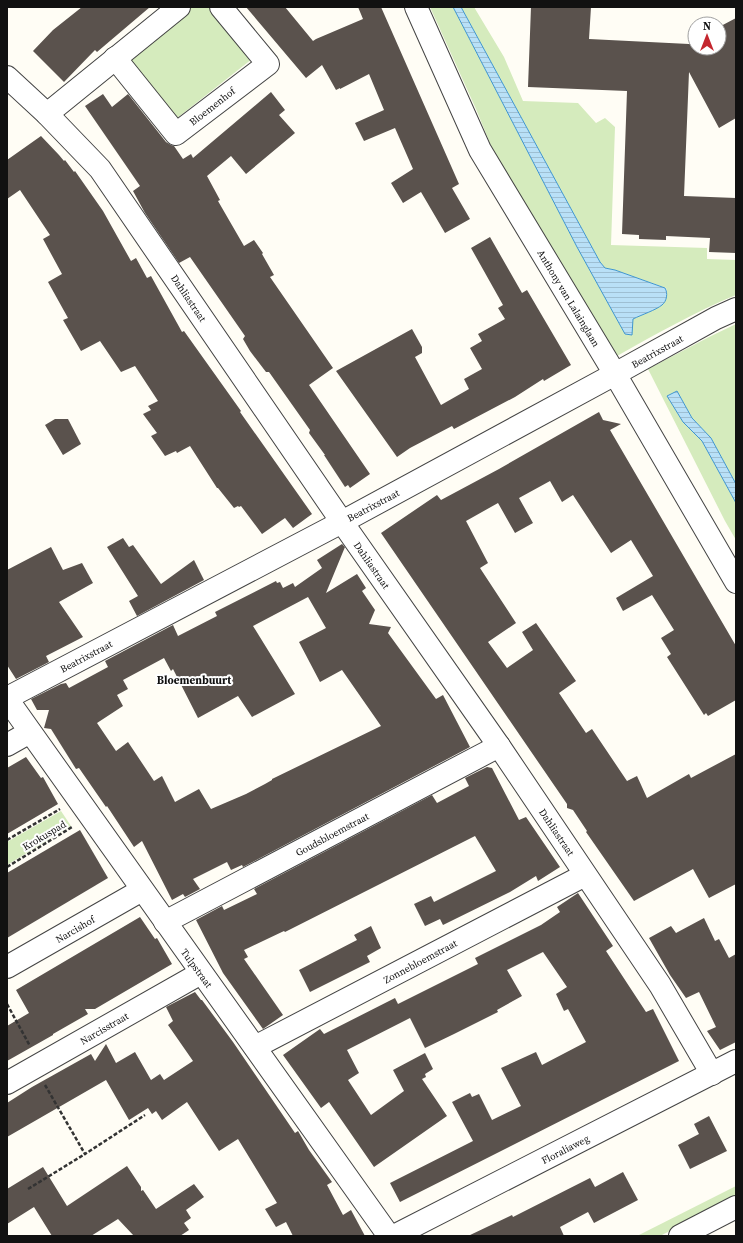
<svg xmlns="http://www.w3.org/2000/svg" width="743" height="1243" font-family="'Source Serif 4',serif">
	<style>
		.grass { fill: #d5ebbd }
		.water { fill: url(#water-rules); stroke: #3f96cf }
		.building { fill: #5a524d; fill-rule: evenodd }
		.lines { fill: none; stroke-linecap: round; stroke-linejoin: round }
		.minor-casing { stroke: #444; stroke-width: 24 }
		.tertiary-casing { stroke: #444; stroke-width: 24 }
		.path { stroke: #333; stroke-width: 2.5; stroke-dasharray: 4 2; stroke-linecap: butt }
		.minor { stroke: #fff; stroke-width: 22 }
		.tertiary { stroke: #fff; stroke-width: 22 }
		.labels { text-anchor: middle; stroke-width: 4; stroke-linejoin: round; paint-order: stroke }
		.street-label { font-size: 10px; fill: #111; stroke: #fff }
		.neighbourhood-label { font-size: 11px; font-weight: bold; fill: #111; stroke: #fff }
	</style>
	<defs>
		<pattern id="water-rules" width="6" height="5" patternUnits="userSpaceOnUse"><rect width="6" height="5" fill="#b9e0f7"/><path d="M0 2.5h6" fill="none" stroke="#9ebfd3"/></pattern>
	</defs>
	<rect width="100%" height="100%" fill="#fffdf5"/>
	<g class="grass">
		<polygon points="187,7 211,7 252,59 172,122 122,58"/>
		<path d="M 430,7 L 453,7 L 577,247 L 598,284 L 633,319 C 641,315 656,310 662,305 C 667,301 668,293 666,288 L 615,270 L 605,268 L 600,262 L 461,7 L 474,7 L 504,57 L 523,101 L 578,103 L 596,123 L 605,118 L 615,127 L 611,245 L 707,248 L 707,259 L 736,260 L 736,295 C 695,312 656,334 617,356 L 496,158 L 476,109 Z"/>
		<polygon points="736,324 736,484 711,438 692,418 677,391 667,396 683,422 702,441 736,503 736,540 725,521 648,369 709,337"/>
		<polygon points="61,811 71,826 7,865 7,842"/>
		<polygon points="736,1186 736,1197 660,1236 637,1236"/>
	</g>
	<g class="water">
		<path d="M 453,7 L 461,7 L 600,262 L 605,268 L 615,270 L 665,288 C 668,293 667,301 662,305 C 656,310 641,315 633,319 L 632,335 L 625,334 L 577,247 Z"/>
		<polygon points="677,391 692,418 711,438 736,484 736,503 702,441 683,422 667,396"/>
	</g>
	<g class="building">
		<polygon points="82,7 150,7 97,52 95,50 64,82 33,51 53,30"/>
		<polygon points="246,7 285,7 313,41 316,39 363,19 358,7 381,7 459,184 452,188 470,219 445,233 421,192 403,203 391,183 413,169 395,128 364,141 355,123 384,110 369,74 340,89 340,88 336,90 322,65 306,78"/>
		<polygon points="531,7 591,7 589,39 689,44 695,41 695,48 719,48 719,27 736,18 736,118 719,128 689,72 684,196 736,198 736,253 709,252 710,238 666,236 666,240 639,239 639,235 622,234 627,91 528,87"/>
		<polygon points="271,92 285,110 279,115 295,133 246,174 231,156 207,176 220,200 218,201 244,246 254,240 263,253 262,254 274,275 270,277 333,368 309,385 370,474 350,488 348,485 345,487 324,455 325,455 309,433 310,430 269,372 266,372 250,351 243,339 245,336 190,257 179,263 145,213 133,191 140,186 85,106 103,94 112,107 128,94 166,142 171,145 174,146 183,159 191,154 193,158"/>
		<polygon points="41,136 59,155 64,161 65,160 74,172 75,171 103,211 131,261 136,258 147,278 151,276 182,332 184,331 241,411 240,412 312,514 293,528 285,518 262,534 241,506 239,507 238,506 234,508 218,488 217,488 190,446 177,453 176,451 165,456 151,436 157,433 143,414 151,410 148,406 158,401 135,366 121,372 100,341 81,351 63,320 68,318 48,282 62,274 43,239 50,235 20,190 7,199 7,160"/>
		<polygon points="490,237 522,293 527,290 571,365 544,381 543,379 515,397 454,429 452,426 410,448 397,457 336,371 412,329 422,347 422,353 415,357 441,405 469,389 464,379 482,369 470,348 482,341 478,334 505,319 498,308 503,305 471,248"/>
		<polygon points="599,412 603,420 621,424 610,430 736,646 736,700 708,716 706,713 704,715 667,657 671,654 661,638 674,630 652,595 623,611 616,598 653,576 631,540 611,553 573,495 562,502 550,481 519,498 533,523 515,533 498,503 466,521 488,563 480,568 516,623 488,642 507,668 533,650 522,632 536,623 576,681 559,693 586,733 592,729 627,781 637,776 647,798 689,774 691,778 736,754 736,884 709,898 693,869 634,901 586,832 587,831 573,810 567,808 567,804 381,533 437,495 441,500 499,469"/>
		<polygon points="55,419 68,419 81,444 63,455 45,425"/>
		<polygon points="123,538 129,547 133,545 161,584 194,560 204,580 137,616 129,601 138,596 107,547"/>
		<path d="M 342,544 L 345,547 L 326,593 L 357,574 L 366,588 L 362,591 L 375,610 L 369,624 L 391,627 L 388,633 L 436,699 L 443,695 L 470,747 L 243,867 L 242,865 L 231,870 L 227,862 L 193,879 L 200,889 L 185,897 L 183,894 L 172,900 L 142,841 L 134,847 L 107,806 L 106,807 L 79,768 L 76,769 L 51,729 L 44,728 L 49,710 L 37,710 L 31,699 L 61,684 L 66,683 L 69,688 L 108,667 L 105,661 L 173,625 L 178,636 L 217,616 L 215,612 L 276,581 L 277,583 L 280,582 L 283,588 L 293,583 L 295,587 L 322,568 L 317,560 ZM 308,597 L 326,628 L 299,642 L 320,682 L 342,670 L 381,726 L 272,779 L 272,780 L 265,784 L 246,794 L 211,809 L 199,789 L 175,802 L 162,776 L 154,781 L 128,742 L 116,751 L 97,723 L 123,706 L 117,695 L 128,689 L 123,680 L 164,658 L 171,671 L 173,669 L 198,718 L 238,696 L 252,717 L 295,694 L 253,626 Z"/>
		<polygon points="51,547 63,570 82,563 93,583 59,602 83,637 46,656 49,662 16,679 7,665 7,570"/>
		<polygon points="26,757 41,778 43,777 58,804 7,834 7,768"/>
		<polygon points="487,767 492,768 519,820 526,817 560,867 538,881 536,876 510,892 443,925 440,919 425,926 414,904 431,896 434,902 496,871 475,836 285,932 284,931 244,950 248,957 244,959 283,1015 263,1029 223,973 196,920 222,906 224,910 257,894 254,889 432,795 437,803 469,786 465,778"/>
		<polygon points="80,830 108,878 7,938 7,873"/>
		<polygon points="578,893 613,946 606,951 646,1012 653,1009 679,1061 400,1202 390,1183 473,1141 452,1102 470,1093 472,1097 479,1094 492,1120 521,1106 501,1068 536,1052 542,1065 586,1042 568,1009 564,1011 556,994 567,987 543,952 507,970 522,996 497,1010 498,1012 454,1034 425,1048 410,1018 347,1050 359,1073 348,1080 371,1115 404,1091 393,1070 425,1053 433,1069 425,1074 426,1077 422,1079 447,1116 374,1167 329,1102 321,1108 283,1055 320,1029 324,1034 395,998 398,1004 478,964 475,958 541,925 560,912 557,907"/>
		<polygon points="140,917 155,939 157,938 172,964 95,1009 85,1009 88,1014 53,1034 53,1035 7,1061 7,1026 29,1013 16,990"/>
		<polygon points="704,918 715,941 719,939 729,958 736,954 736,1042 720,1050 707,1031 716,1027 699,992 686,998 670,975 649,938 671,926 676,933"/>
		<polygon points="371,926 381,948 367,956 370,962 310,992 299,970 357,940 354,935"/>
		<polygon points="195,992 201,1000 202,1000 233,1042 295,1133 298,1131 309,1150 332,1182 327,1185 343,1215 351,1210 365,1236 293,1236 286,1222 276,1227 265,1209 277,1203 238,1139 219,1151 187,1102 162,1120 156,1111 152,1114 148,1108 129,1120 106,1080 7,1137 7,1103 32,1087 91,1054 95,1061 106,1044 116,1063 135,1052 151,1080 160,1074 164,1080 193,1061 168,1025 173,1021 166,1007"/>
		<polygon points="709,1116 727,1151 690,1169 678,1145 699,1134 694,1124"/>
		<polygon points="127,1166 141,1187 141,1191 143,1190 156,1209 194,1184 204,1197 186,1210 191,1218 184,1223 189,1230 180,1236 134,1236 118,1219 91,1236 52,1236 34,1207 7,1224 7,1189 43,1167 67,1206"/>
		<polygon points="623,1172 638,1200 594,1223 588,1212 560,1227 564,1236 468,1236 512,1215 513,1217 590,1178 595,1187"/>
	</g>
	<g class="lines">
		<g class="minor-casing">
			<g id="minor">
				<polyline points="416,7 480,150 615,374 736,582"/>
				<polyline points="115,58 176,134 268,64 221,7"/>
				<polyline points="7,77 47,114 100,169 342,522 499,746 660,985 712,1074"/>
				<polyline points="47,114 179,7"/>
				<polyline points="7,698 342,522 615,374 716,318 736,309"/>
				<polyline points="7,699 389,1236"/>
				<polyline points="7,745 30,732"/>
				<polyline points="165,922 499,746"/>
				<polyline points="7,967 142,890"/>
				<polyline points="255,1047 585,875"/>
				<polyline points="7,1083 201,973"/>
				<polyline points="394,1236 736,1061"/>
			</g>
		</g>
		<g class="tertiary-casing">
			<polyline id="tertiary" points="680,1236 736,1207"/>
		</g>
		<g class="path">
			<polyline points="7,840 60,809"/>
			<polyline points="7,867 72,827"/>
			<polyline points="7,1004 30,1046"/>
			<polyline points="45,1085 85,1154 145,1115"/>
			<polyline points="28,1189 85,1154"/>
		</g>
		<use href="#minor" class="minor"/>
		<use href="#tertiary" class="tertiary"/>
	</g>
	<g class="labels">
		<g class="street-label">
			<text transform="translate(212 106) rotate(-38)" y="4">Bloemenhof</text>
			<text transform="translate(189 298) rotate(56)" y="4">Dahliastraat</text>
			<text transform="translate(569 298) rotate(59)" y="4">Anthony van Lalainglaan</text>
			<text transform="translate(657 351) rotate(-29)" y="4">Beatrixstraat</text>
			<text transform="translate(373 505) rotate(-28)" y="4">Beatrixstraat</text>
			<text transform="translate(372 565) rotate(55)" y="4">Dahliastraat</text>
			<text transform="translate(86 656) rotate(-28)" y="4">Beatrixstraat</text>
			<text transform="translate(557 832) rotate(56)" y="4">Dahliastraat</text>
			<text transform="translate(332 834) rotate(-28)" y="4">Goudsbloemstraat</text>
			<text transform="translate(44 835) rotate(-31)" y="4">Krokuspad</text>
			<text transform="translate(75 929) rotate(-30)" y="4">Narcishof</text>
			<text transform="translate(420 961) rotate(-28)" y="4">Zonnebloemstraat</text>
			<text transform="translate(197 968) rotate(54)" y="4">Tulpstraat</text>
			<text transform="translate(104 1028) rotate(-30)" y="4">Narcisstraat</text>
			<text transform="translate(565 1149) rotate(-27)" y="4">Floraliaweg</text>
		</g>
		<g class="neighbourhood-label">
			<text x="194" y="684">Bloemenbuurt</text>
		</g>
	</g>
	<rect width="743" height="1243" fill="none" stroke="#111111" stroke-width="16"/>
	<g transform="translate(707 36)"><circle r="19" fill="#ffffff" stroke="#a0a0a0"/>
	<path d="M0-3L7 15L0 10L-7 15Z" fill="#c4262e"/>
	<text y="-6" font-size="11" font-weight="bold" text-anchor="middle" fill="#111111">N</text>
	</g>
</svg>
